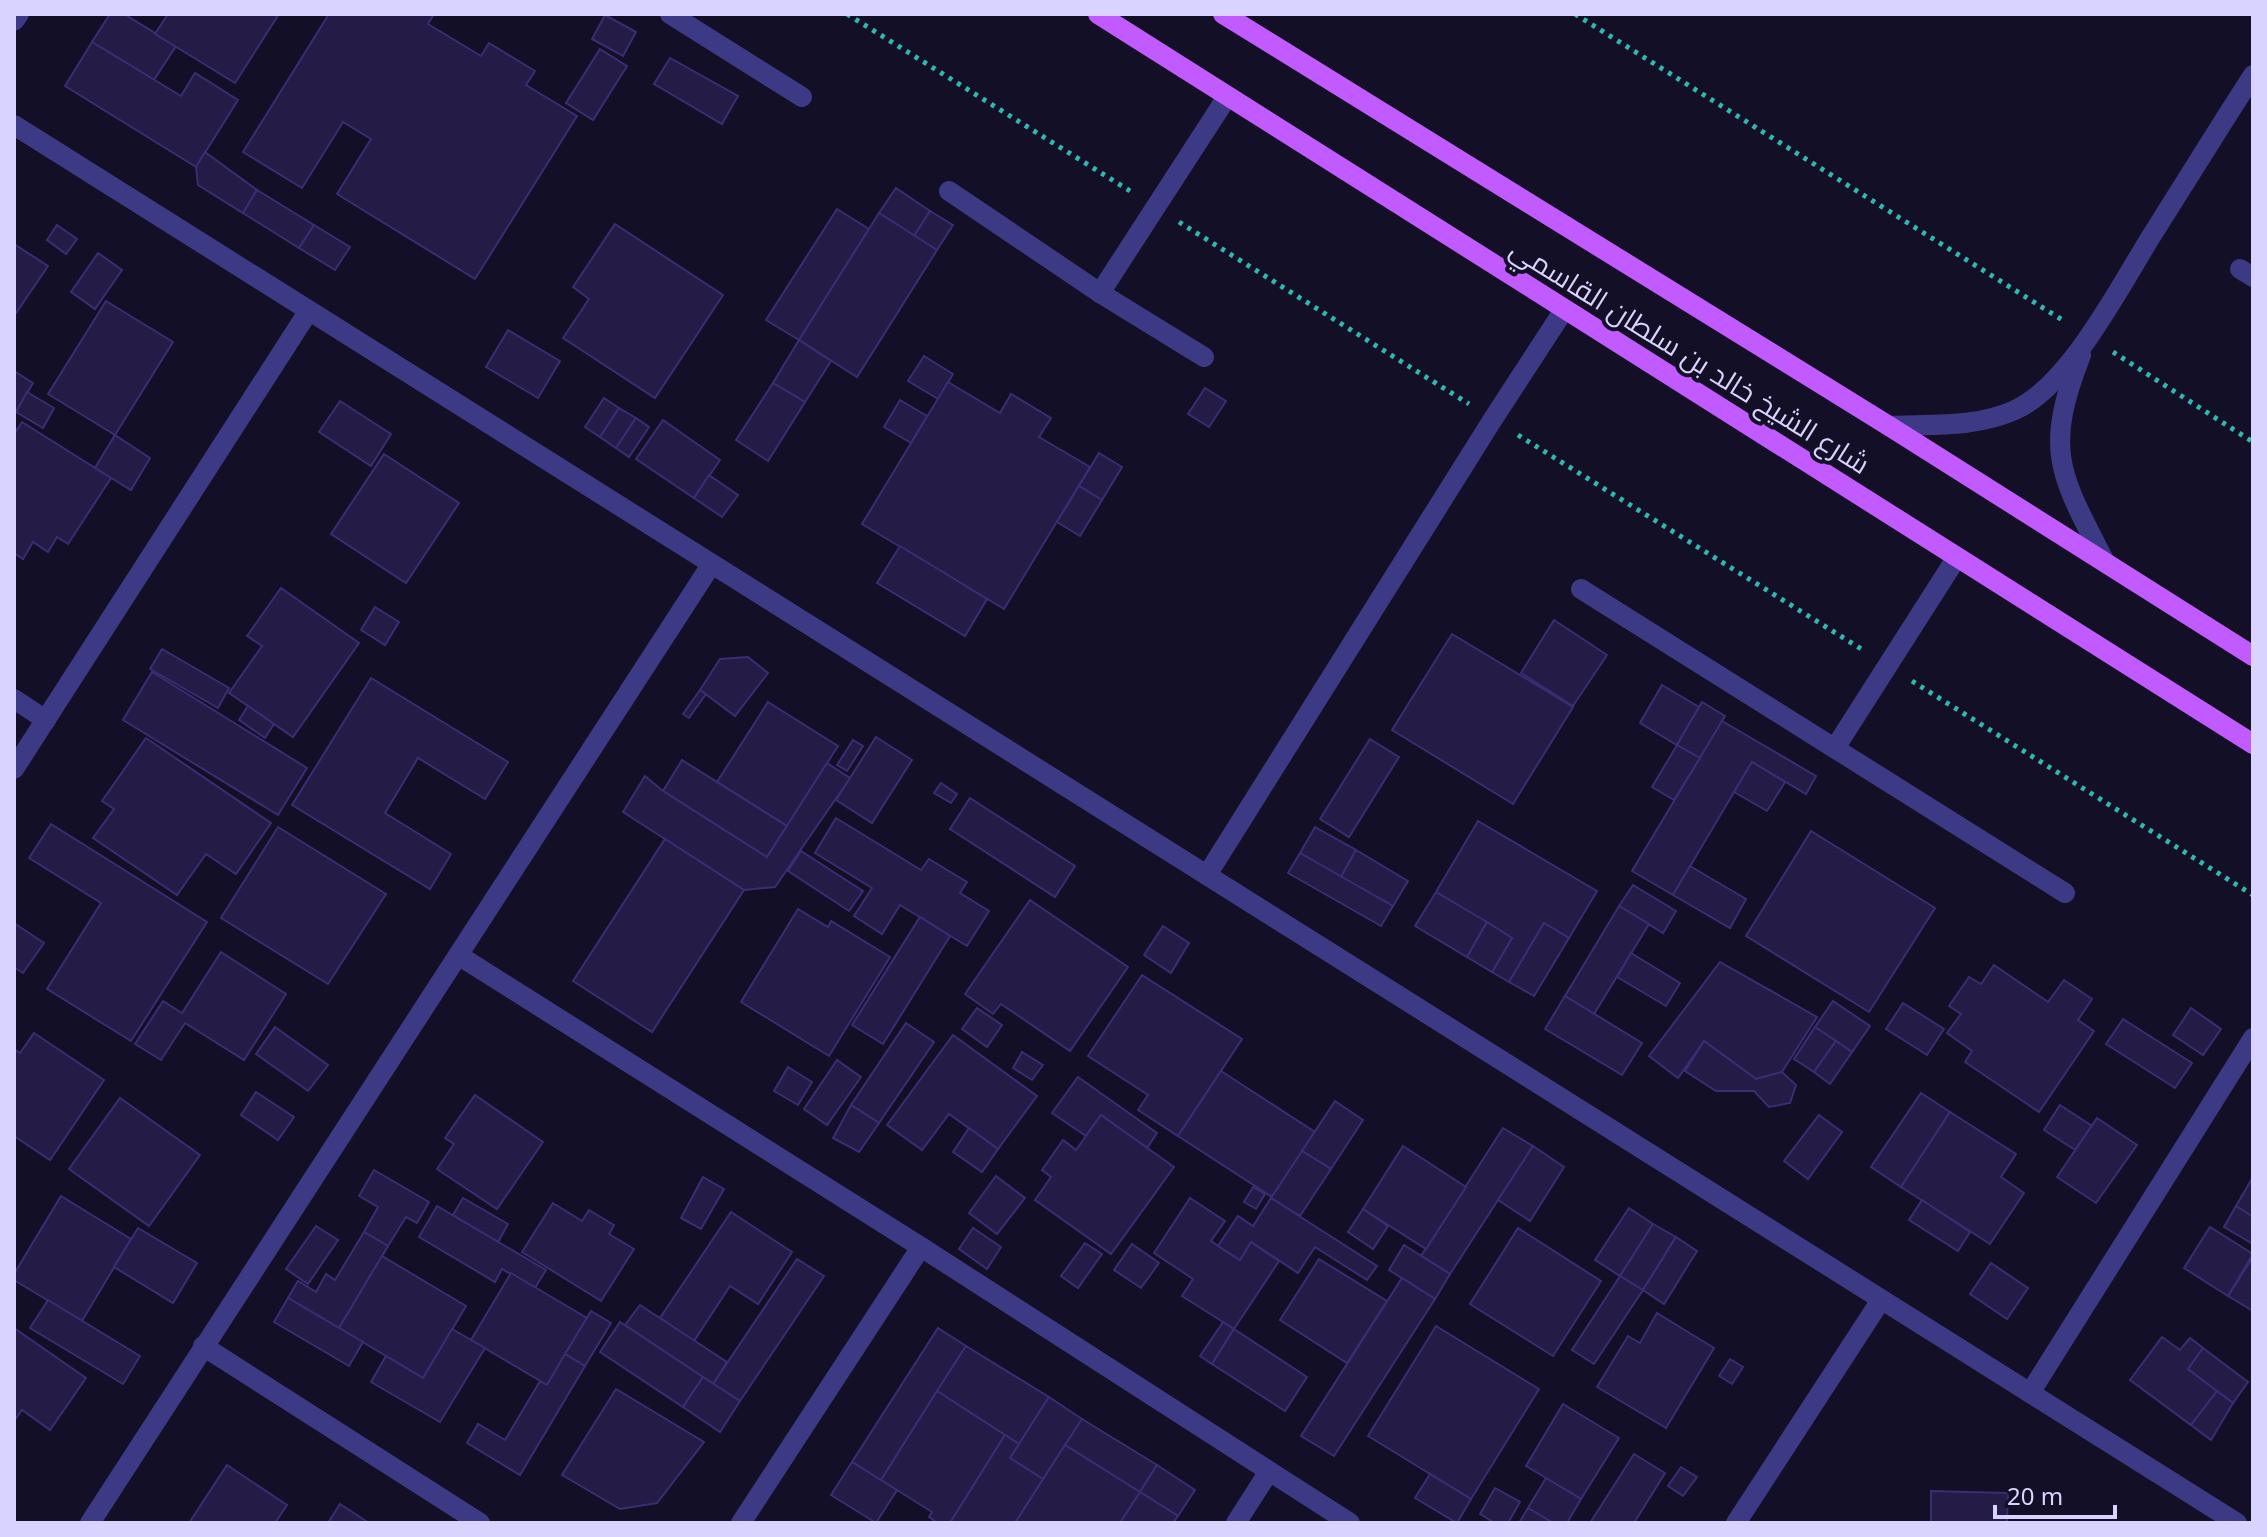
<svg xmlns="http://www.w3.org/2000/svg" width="2267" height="1537" font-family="'Noto Sans',Cairo,sans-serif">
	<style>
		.building { fill: #241b47; stroke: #3b2d73; stroke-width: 2 }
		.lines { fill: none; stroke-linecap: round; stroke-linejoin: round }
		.path { stroke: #2fb8b0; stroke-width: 5; stroke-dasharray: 4 6; stroke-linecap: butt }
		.minor { stroke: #3d3a85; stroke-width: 20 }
		.major { stroke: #c25bff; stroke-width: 20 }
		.labels { text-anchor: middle; stroke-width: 8; stroke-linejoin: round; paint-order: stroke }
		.street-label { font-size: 28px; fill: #d9d4ff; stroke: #130f26 }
	</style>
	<rect width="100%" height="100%" fill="#130f26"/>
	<g class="building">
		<polygon points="110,14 124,14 176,46 154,80 92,42"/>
		<polygon points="168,14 279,14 235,83 155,34"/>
		<polygon points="329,14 434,14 428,24 481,56 489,43 535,71 526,85 577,116 475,279 337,194 371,139 343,122 302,188 243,152"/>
		<polygon points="605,15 636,32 623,56 592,39"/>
		<polygon points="92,42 181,96 195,73 238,100 196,167 65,86"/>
		<polygon points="600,49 627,66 593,120 566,103"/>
		<polygon points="670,58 738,96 722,124 654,84"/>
		<polygon points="205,152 257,190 243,213 198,185 196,167"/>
		<polygon points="896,188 930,211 914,236 879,213"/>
		<polygon points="257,190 314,225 299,248 243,213"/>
		<polygon points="837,209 869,229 799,340 766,320"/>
		<polygon points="930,211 953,225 937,250 914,236"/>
		<polygon points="879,213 937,250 857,377 799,340"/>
		<polygon points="615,224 723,295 655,398 563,338 589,299 573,287"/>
		<polygon points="57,225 77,239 66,254 47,240"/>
		<polygon points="314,225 350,247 335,270 299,248"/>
		<polygon points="14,244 48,266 14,316"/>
		<polygon points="98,253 122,270 95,309 71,292"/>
		<polygon points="106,301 173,342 115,435 48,394"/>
		<polygon points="508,330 560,361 538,398 486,367"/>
		<polygon points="799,340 831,361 805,402 773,383"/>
		<polygon points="924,356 953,374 938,399 908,381"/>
		<polygon points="14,371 33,383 16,412 14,411"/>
		<polygon points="948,382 1000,413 1011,394 1051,418 1039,437 1090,467 1004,609 862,524"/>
		<polygon points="773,383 805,402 768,461 736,440"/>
		<polygon points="1205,388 1226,401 1209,427 1188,414"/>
		<polygon points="27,392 54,408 43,428 16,412"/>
		<polygon points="604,398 619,408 600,437 585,427"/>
		<polygon points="900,400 927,416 911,443 884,427"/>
		<polygon points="340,401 391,434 371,466 319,432"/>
		<polygon points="619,408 636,418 616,448 600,437"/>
		<polygon points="636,418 649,427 629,457 616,448"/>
		<polygon points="663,420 720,460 694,498 636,459"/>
		<polygon points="22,422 111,478 68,544 57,537 48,552 33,542 23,559 14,553 14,434"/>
		<polygon points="115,435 150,458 131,490 95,468"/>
		<polygon points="1099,453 1122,467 1102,500 1079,486"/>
		<polygon points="384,454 459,503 406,583 331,534"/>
		<polygon points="709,475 738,495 722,517 694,498"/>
		<polygon points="1079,486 1102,500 1080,536 1057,522"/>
		<polygon points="900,546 987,599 965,636 877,583"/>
		<polygon points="281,588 359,643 293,737 229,693 262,646 247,636"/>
		<polygon points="375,607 399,622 385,645 361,630"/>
		<polygon points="1554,620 1607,655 1573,706 1521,673"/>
		<polygon points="1452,634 1573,707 1513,804 1392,730"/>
		<polygon points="162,649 229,688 218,708 150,669"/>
		<polygon points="748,657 768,673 735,716 700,690 720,659"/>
		<polygon points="152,672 307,768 278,815 123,720"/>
		<polygon points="371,678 508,762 485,799 418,758 385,813 451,854 430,889 292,805"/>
		<polygon points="1662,685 1699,707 1677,745 1640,723"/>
		<polygon points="700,690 706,694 689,718 683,714"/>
		<polygon points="768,702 838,746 787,826 717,782"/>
		<polygon points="1702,702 1725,716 1700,758 1677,745"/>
		<polygon points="248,706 274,724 265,738 239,720"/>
		<polygon points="1722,721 1816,776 1806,794 1752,762 1673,895 1632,871"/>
		<polygon points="876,737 912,760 872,823 836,800"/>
		<polygon points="146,738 271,823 236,874 206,854 177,895 93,838 114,809 102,801"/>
		<polygon points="1370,739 1399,757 1349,837 1320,819"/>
		<polygon points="853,740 863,746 847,771 837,765"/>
		<polygon points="1677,745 1700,758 1674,800 1652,787"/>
		<polygon points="682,760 787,826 767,857 663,791"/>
		<polygon points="1752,762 1785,782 1767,811 1734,792"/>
		<polygon points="827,763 850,778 775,887 744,890 623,812 645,776 663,791 767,857"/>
		<polygon points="941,783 957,794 951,803 934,793"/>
		<polygon points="970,798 1075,866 1055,897 950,829"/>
		<polygon points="836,818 921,870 929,859 967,882 960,893 989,911 967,946 900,905 882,934 854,916 872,888 815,853"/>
		<polygon points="1478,821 1597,891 1569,938 1544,923 1509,982 1492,972 1512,938 1436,892"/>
		<polygon points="51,824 207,922 131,1041 47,989 101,903 29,858"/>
		<polygon points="278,827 386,894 328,984 221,918"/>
		<polygon points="1315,827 1356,850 1341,877 1300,853"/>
		<polygon points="1811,831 1935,908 1869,1012 1746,936"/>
		<polygon points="665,839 744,890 652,1032 573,981"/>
		<polygon points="1356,850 1408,881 1393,906 1341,877"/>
		<polygon points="801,851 863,891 849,911 788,871"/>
		<polygon points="1300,853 1393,906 1381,926 1288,873"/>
		<polygon points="1690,866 1746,899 1730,928 1673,895"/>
		<polygon points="1633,885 1676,911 1663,933 1619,906"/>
		<polygon points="1436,892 1487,922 1467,957 1415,926"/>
		<polygon points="1030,900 1128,967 1070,1051 1001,1004 993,1014 965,994"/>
		<polygon points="1619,906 1649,924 1594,1014 1565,996"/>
		<polygon points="798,909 828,927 831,921 890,957 829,1056 741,1002"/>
		<polygon points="920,917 950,936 883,1044 852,1025"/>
		<polygon points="1487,922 1512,938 1492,972 1467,957"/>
		<polygon points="14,923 44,943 23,973 14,967"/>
		<polygon points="1544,923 1569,938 1534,996 1509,982"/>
		<polygon points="1163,926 1189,943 1171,973 1144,955"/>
		<polygon points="221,952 286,994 244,1060 185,1023 161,1060 135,1044 163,1001 182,1013"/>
		<polygon points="1631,953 1680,983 1666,1006 1617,977"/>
		<polygon points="1720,962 1817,1017 1782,1072 1756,1079 1704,1041 1678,1078 1649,1056"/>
		<polygon points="1994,965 2048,1002 2064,980 2092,999 2078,1020 2094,1031 2039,1112 1965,1062 1972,1051 1947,1033 1961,1014 1949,1006 1969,977 1981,984"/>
		<polygon points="1142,975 1242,1039 1178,1136 1138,1110 1148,1095 1088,1056"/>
		<polygon points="1565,996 1642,1043 1622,1075 1545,1029"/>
		<polygon points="1833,1001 1870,1026 1852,1052 1815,1027"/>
		<polygon points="1903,1003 1944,1029 1927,1055 1886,1029"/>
		<polygon points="977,1008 1002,1025 987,1047 962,1029"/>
		<polygon points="2191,1008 2221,1029 2203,1055 2173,1035"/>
		<polygon points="2123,1019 2192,1063 2175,1088 2106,1044"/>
		<polygon points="906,1023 934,1042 879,1123 851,1105"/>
		<polygon points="275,1027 328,1065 308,1091 256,1054"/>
		<polygon points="1815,1027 1836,1041 1814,1072 1794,1059"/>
		<polygon points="34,1033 104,1080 50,1160 14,1136 14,1052 15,1050 20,1053"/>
		<polygon points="953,1035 1037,1096 998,1149 949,1114 922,1150 887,1125"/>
		<polygon points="1704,1041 1756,1079 1782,1072 1796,1085 1790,1103 1769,1107 1754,1091 1716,1091 1685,1071"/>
		<polygon points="1836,1041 1852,1052 1830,1084 1814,1072"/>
		<polygon points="1022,1052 1043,1065 1032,1080 1013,1068"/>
		<polygon points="837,1060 861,1077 827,1125 804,1109"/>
		<polygon points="788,1067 812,1082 798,1105 774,1091"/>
		<polygon points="1221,1071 1315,1132 1272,1197 1178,1136"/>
		<polygon points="1078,1077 1157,1133 1147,1148 1101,1115 1086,1136 1052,1113"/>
		<polygon points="256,1092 294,1117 278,1140 241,1115"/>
		<polygon points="1921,1093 1950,1112 1901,1187 1871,1167"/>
		<polygon points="475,1095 543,1142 497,1209 437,1169 454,1144 445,1138"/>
		<polygon points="120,1098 200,1155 149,1226 69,1169"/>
		<polygon points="1335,1101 1363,1120 1331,1169 1302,1151"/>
		<polygon points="851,1105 879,1123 859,1152 833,1138"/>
		<polygon points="2060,1105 2092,1126 2075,1150 2044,1130"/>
		<polygon points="1950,1112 2016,1154 2001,1177 2024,1193 1990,1244 1901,1187"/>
		<polygon points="1101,1115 1174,1167 1111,1254 1035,1200 1051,1177 1042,1170 1063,1140 1076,1150"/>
		<polygon points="1819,1115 1842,1132 1808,1179 1784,1161"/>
		<polygon points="2097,1118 2137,1145 2096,1203 2057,1177"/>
		<polygon points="969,1128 998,1149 982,1172 953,1152"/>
		<polygon points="1503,1128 1533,1146 1450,1274 1421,1256"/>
		<polygon points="1403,1146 1466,1187 1426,1249 1363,1209"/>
		<polygon points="1533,1146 1564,1167 1530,1221 1498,1200"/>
		<polygon points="1302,1151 1331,1169 1300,1216 1271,1198"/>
		<polygon points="374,1170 429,1202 417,1223 406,1217 388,1246 364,1232 378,1207 359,1196"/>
		<polygon points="996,1176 1025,1198 997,1234 969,1213"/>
		<polygon points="703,1177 724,1189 701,1229 681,1218"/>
		<polygon points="2253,1177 2253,1217 2236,1206"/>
		<polygon points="1253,1187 1265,1194 1256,1209 1244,1202"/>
		<polygon points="61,1196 131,1239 82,1321 14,1280 14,1274"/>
		<polygon points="463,1198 508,1224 498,1242 453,1215"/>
		<polygon points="1190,1198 1225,1221 1211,1241 1240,1260 1251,1242 1279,1261 1234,1329 1182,1296 1193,1279 1154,1253"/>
		<polygon points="1271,1198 1377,1266 1367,1280 1315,1247 1298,1273 1251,1242 1240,1260 1218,1246 1238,1216 1253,1226"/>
		<polygon points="1922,1200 1970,1232 1958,1251 1909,1220"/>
		<polygon points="553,1203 582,1221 589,1210 614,1225 609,1234 634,1249 601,1301 522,1252"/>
		<polygon points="437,1206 546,1270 535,1288 502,1269 495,1282 419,1237"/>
		<polygon points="2236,1206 2253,1217 2253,1244 2224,1227"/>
		<polygon points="1629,1208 1653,1224 1620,1276 1595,1260"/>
		<polygon points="1363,1209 1388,1226 1373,1249 1348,1232"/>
		<polygon points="731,1212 792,1252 758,1304 730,1286 694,1341 660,1318"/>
		<polygon points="1653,1224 1676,1237 1643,1290 1620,1276"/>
		<polygon points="316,1226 338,1240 308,1284 286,1269"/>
		<polygon points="2210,1227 2253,1254 2228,1296 2184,1268"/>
		<polygon points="138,1228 197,1263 173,1303 114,1267"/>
		<polygon points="973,1228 1001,1247 987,1269 959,1249"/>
		<polygon points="1518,1228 1601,1281 1553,1356 1470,1304"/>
		<polygon points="364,1232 388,1246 339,1328 288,1298 298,1281 316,1292 326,1274 335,1280"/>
		<polygon points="1676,1237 1697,1251 1664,1304 1643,1290"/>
		<polygon points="1085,1243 1102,1254 1078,1288 1061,1276"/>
		<polygon points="1132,1244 1159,1263 1141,1288 1114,1270"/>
		<polygon points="1404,1245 1450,1274 1435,1299 1389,1270"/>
		<polygon points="382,1256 466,1306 423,1378 339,1328"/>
		<polygon points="2253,1257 2253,1311 2228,1296"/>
		<polygon points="797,1259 824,1276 740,1401 713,1384"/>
		<polygon points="1319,1259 1387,1301 1347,1363 1280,1320"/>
		<polygon points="1991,1263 2028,1288 2007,1319 1970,1294"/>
		<polygon points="511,1273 587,1318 547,1385 471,1340"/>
		<polygon points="1620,1276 1643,1290 1594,1364 1572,1350"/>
		<polygon points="1402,1278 1435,1299 1334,1456 1301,1436"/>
		<polygon points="288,1298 363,1342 349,1366 274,1322"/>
		<polygon points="48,1300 140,1356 123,1384 30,1328"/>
		<polygon points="640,1305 727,1362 713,1384 625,1325"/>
		<polygon points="591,1311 611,1323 585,1366 565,1354"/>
		<polygon points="1657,1313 1714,1348 1666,1428 1597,1387 1628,1336 1640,1343"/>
		<polygon points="620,1322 703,1377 683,1407 600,1352"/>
		<polygon points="1223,1322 1234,1329 1212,1364 1200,1356"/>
		<polygon points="1436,1326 1539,1389 1471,1499 1368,1436"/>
		<polygon points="14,1328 86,1378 50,1430 22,1410 14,1421"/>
		<polygon points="938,1328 966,1346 881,1480 852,1462"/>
		<polygon points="452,1329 485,1348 440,1422 371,1382 386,1356 423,1378"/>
		<polygon points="1234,1329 1307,1377 1285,1411 1212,1364"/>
		<polygon points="2162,1337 2180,1350 2190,1338 2203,1348 2188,1369 2217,1391 2191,1425 2130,1380"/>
		<polygon points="966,1346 1049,1397 1019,1444 937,1391"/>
		<polygon points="2203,1348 2248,1382 2233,1403 2188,1369"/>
		<polygon points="565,1354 585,1366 520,1475 467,1443 478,1424 505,1440 540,1381 547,1385"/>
		<polygon points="1730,1359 1743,1367 1732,1384 1719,1376"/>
		<polygon points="703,1377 740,1401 720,1432 683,1407"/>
		<polygon points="616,1389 704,1442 657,1503 620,1509 562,1475"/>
		<polygon points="937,1391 1005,1435 950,1523 938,1523 929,1517 932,1512 881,1480"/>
		<polygon points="2217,1391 2233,1403 2211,1440 2191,1425"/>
		<polygon points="1049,1397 1082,1419 1043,1479 1010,1458"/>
		<polygon points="1563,1404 1619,1438 1581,1499 1526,1466"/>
		<polygon points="1082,1419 1157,1465 1140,1492 1065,1445"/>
		<polygon points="1005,1435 1019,1444 1010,1458 1043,1479 1015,1523 950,1523"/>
		<polygon points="1065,1445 1140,1492 1120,1523 1015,1523"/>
		<polygon points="1634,1454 1665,1473 1634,1523 1590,1523"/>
		<polygon points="852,1462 897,1490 876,1523 831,1495"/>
		<polygon points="227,1465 287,1505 275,1523 189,1523"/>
		<polygon points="1157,1465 1195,1490 1178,1516 1140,1492"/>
		<polygon points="1681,1467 1697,1477 1683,1496 1668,1486"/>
		<polygon points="1430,1474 1471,1499 1457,1523 1415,1498"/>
		<polygon points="1546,1478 1581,1499 1567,1523 1553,1523 1528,1508"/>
		<polygon points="1495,1488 1520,1502 1508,1523 1495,1523 1480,1514"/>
		<polygon points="1931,1491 2008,1493 2007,1523 1931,1523"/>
		<polygon points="1140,1492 1178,1516 1173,1523 1120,1523"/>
		<polygon points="340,1504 369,1523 328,1523"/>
		<polygon points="1528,1508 1553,1523 1519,1523"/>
	</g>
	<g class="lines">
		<g class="path">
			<polyline points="847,14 1130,191"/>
			<polyline points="1575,14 2064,321"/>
			<polyline points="1179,222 1469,404"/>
			<polyline points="2113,352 2253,442"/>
			<polyline points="1518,435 1863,650"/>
			<polyline points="1912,681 2253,895"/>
		</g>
		<g class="minor">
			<polyline points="670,14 802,97"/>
			<polyline points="14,21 19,14"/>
			<polyline points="14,125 2237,1523"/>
			<polyline points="949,191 1100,293 1204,357"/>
			<polyline points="2240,269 2253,277"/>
			<polyline points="1100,293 1227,97"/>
			<path d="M 2081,355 C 2043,452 2060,474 2105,562"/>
			<path d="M 1889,426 C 1931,424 1975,428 2015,410 C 2070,385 2120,286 2152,235 C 2186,181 2219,128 2253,75"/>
			<polyline points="1581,589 2065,893"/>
			<polyline points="14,699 46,720"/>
			<polyline points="1835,748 1957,557"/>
			<polyline points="14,769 308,312"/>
			<polyline points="1207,875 1493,419 1564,310"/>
			<polyline points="458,955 921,1247 1350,1523"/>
			<polyline points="203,1346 480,1523"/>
			<polyline points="2030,1393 2253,1038"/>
			<polyline points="90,1523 711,565"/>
			<polyline points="741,1523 921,1247"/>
			<polyline points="1236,1523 1268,1473"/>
			<polyline points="1736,1523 1881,1300"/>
		</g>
		<g class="major">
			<polyline points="1098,14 2253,744"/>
			<polyline points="1223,14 1889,426 2253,656"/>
		</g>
	</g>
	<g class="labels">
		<g class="street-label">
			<text transform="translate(1690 356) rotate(32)" y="10">شارع الشيخ خالد بن سلطان القاسمي</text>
		</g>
	</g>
	<rect width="2267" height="1537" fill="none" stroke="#d9d4ff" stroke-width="32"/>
	<path d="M1995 1505v12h120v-12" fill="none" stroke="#d9d4ff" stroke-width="4"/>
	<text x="2007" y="1505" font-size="24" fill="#d9d4ff" stroke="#130f26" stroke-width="6" paint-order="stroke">20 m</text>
</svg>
